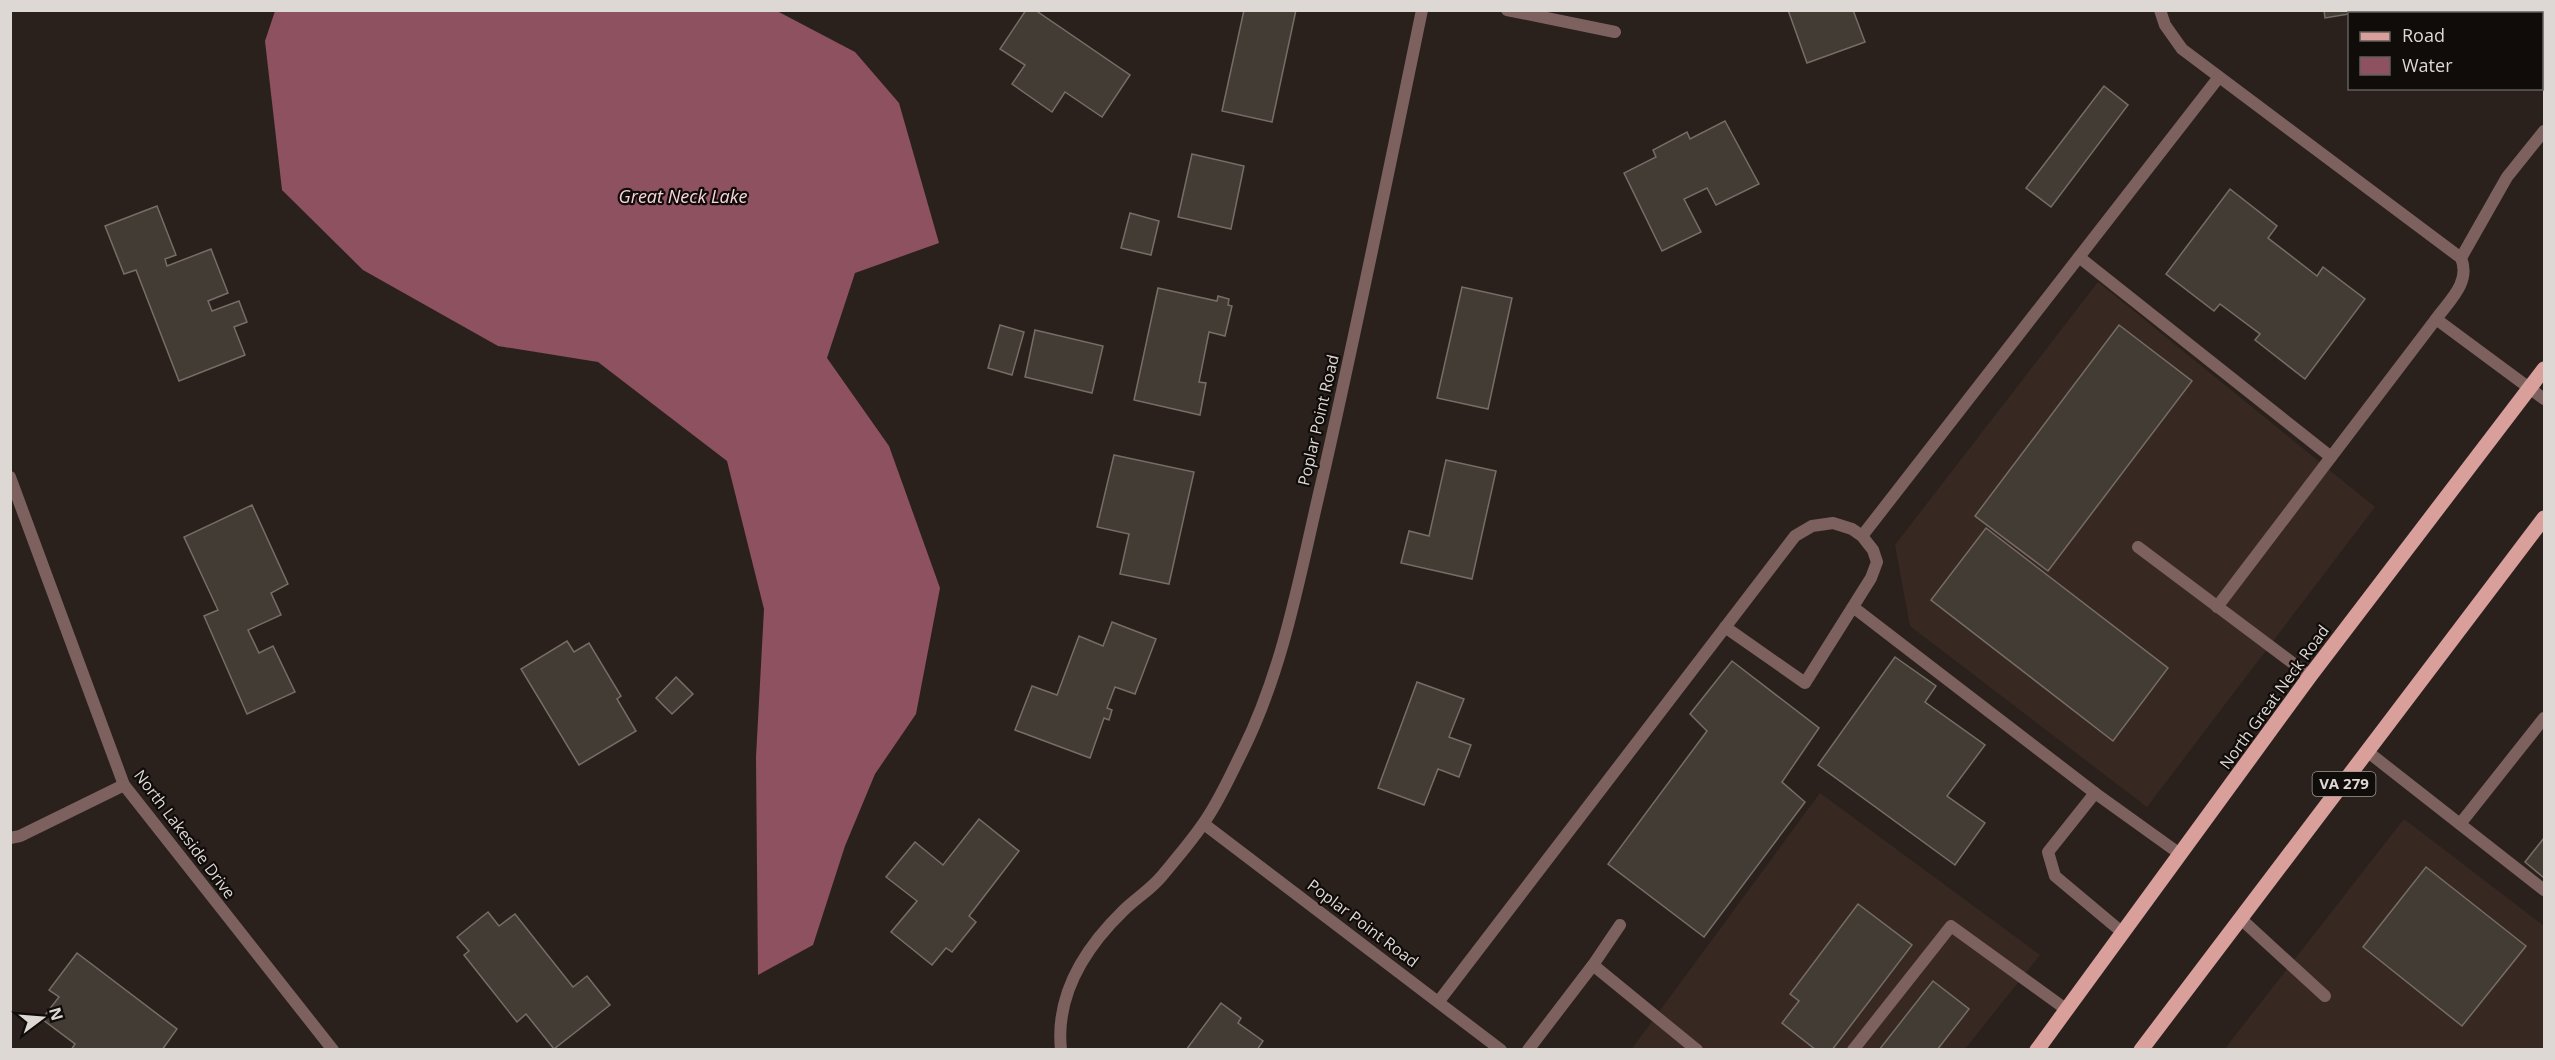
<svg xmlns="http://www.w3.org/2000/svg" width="2555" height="1060" font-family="'Open Sans',sans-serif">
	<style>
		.built { fill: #382822 }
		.water { fill: #8d5160 }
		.building { fill: #433c35; stroke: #766d66; stroke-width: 1.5 }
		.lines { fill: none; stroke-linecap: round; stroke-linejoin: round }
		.service { stroke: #7d615f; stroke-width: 12 }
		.minor { stroke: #7d615f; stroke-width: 12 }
		.primary { stroke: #d99f9b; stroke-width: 15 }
		.labels { text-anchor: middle; stroke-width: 4.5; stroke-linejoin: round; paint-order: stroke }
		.shield { fill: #100c0a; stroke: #a09b98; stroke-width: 1.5 }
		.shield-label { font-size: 15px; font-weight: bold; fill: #ded8d5 }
		.street-label { font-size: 16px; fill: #ded8d5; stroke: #100c0a }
		.water-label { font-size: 18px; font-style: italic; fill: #fad4db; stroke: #100c0a }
	</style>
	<rect width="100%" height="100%" fill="#2a211d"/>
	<g class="built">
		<polygon points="2098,282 2375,507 2147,807 1910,626 1895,545"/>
		<polygon points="1820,793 2040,955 1965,1049 1631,1050"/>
		<polygon points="2404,819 2544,926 2544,1049 2224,1050"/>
	</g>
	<polygon class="water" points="275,11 777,11 855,52 899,103 939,243 855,273 827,358 889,446 940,588 916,714 875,774 845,846 813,945 758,975 756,757 764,609 727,461 598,362 498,346 363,270 282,190 265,41"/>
	<g class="building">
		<polygon points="1026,10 1035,10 1130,75 1102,117 1065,92 1052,112 1012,84 1025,65 1000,49"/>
		<polygon points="1244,10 1296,10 1272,122 1222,111"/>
		<polygon points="1788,10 1853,10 1865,42 1807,63"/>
		<polygon points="2324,10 2373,10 2325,18"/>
		<polygon points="2518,10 2540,10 2538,14 2522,14"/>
		<polygon points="2104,86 2128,105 2051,207 2026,188"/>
		<polygon points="1725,121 1759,184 1716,205 1707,188 1684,199 1701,232 1662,251 1624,173 1656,157 1653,150 1687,132 1690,139"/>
		<polygon points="1192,154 1244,166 1231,229 1178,217"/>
		<polygon points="2230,189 2277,226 2268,238 2317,276 2323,267 2365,299 2305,379 2255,340 2260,334 2220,304 2214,311 2166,274"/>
		<polygon points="157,206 176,255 165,259 167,266 211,249 228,293 208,301 212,311 239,301 247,322 234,327 245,355 179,381 136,270 124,274 105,226"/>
		<polygon points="1130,213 1159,221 1151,255 1121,248"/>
		<polygon points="1462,287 1512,298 1488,409 1437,398"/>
		<polygon points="1158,288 1217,301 1218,296 1229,299 1228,305 1232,306 1225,336 1209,332 1199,382 1206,383 1200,415 1134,400"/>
		<polygon points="1000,325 1024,332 1012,375 988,368"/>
		<polygon points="2119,325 2192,381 2048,571 1975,516"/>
		<polygon points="1035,330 1103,346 1092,393 1025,377"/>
		<polygon points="1114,455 1194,472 1169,584 1120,574 1129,534 1097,527"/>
		<polygon points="1446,460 1496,471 1472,579 1401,563 1409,531 1429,536"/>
		<polygon points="252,505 288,584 271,593 281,615 248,630 259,653 273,646 295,692 247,714 204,616 218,610 184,537"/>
		<polygon points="1986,528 2168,668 2113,741 1931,600"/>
		<polygon points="1112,622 1156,639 1135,694 1115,687 1107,708 1112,710 1109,720 1104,718 1090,758 1015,730 1032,686 1057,695 1079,636 1103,646"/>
		<polygon points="567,641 574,652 589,643 621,696 617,699 636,731 579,765 521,669"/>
		<polygon points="1895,657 1936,686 1925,702 1985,745 1947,796 1985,823 1955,865 1818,765"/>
		<polygon points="1732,661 1819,728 1782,782 1805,802 1704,937 1608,864 1707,731 1690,714"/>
		<polygon points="676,677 693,694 672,714 656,698"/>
		<polygon points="1417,682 1464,699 1449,737 1471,745 1459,777 1438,769 1424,805 1378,788"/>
		<polygon points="979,819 1019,851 969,916 976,922 952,952 946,948 932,965 891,932 917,901 886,877 915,842 943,865"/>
		<polygon points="2544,838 2544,878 2525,862"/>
		<polygon points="2426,867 2526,946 2462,1026 2363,947"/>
		<polygon points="1858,904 1912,945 1832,1050 1816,1050 1782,1023 1799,1001 1790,994"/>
		<polygon points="488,912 499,926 515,914 573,987 587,976 610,1005 554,1049 526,1014 517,1022 464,955 469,951 457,937"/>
		<polygon points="77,953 177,1029 162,1050 71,1050 75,1044 42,1019 59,997 49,990"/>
		<polygon points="1933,981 1969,1009 1937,1050 1879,1050"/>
		<polygon points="1221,1003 1241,1018 1238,1023 1263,1041 1257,1050 1186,1050"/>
	</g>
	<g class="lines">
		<g class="service">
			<path d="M 2160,10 L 2165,25 L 2182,49 L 2461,258 C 2471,282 2450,300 2436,319 L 2217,607"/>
			<polyline points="2079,257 2331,457"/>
			<polyline points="2461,258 2507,177 2544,131"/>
			<polyline points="2436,319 2544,399"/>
			<polyline points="1862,536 2219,77"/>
			<polyline points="2138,547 2310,676"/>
			<polyline points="1853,607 2095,793"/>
			<polyline points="2368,752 2544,890"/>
			<polyline points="2460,824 2544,718"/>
			<polyline points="2241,919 2325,996"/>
			<polyline points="2123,933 2055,876 2048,852 2095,793 2180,854"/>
			<polyline points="1593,965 1697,1050"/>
			<polyline points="1439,1001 1795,536 1812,526 1833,523 1852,529 1862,536 1873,550 1877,562 1871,578 1805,683 1725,627"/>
			<polyline points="1528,1050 1593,965 1620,925"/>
			<polyline points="1853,1050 1951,926 2067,1010"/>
		</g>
		<g class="minor">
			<polyline points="1507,10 1615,32"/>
			<polyline points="10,477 124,785 333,1050"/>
			<polyline points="1204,824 1501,1050"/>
			<polyline points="10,838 20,836 124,785"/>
			<path d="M 1061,1050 C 1055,994 1085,948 1123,911 C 1135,899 1150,890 1161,877 C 1175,860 1190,843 1203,824 C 1219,802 1231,774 1243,750 C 1284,667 1300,574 1321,485 C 1357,328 1389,169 1422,10"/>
		</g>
		<g class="primary">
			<polyline points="2037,1050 2310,676 2544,369"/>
			<polyline points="2141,1050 2544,518"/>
		</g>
	</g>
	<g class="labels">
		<rect class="shield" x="2312.5" y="772" width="63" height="24" rx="4.5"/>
		<g class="shield-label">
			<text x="2344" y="789">VA 279</text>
		</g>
		<g class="street-label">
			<text transform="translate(1318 420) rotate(-77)" y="6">Poplar Point Road</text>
			<text transform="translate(2274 697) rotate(-54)" y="6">North Great Neck Road</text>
			<text transform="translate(185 834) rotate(53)" y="6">North Lakeside Drive</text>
			<text transform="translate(1363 923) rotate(37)" y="6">Poplar Point Road</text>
		</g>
		<g class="water-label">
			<text x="683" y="203">Great Neck Lake</text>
		</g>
	</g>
	<rect width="2555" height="1060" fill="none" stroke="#ded8d5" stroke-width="24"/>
	<rect x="2348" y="12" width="195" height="78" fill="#100c0a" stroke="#625e5b" stroke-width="1.5"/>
	<rect x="2360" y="32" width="30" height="9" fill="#d99f9b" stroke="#625e5b" stroke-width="1.5"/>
	<text x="2402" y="42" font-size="18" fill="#ded8d5">Road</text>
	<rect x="2360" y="57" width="30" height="18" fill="#8d5160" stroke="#625e5b" stroke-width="1.5"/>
	<text x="2402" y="72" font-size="18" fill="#ded8d5">Water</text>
	<g transform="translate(42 1018) rotate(74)" stroke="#100c0a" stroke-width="4.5" paint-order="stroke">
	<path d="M0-4.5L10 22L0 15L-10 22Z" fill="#ded8d5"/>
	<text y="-9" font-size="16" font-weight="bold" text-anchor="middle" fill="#ded8d5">N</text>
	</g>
</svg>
